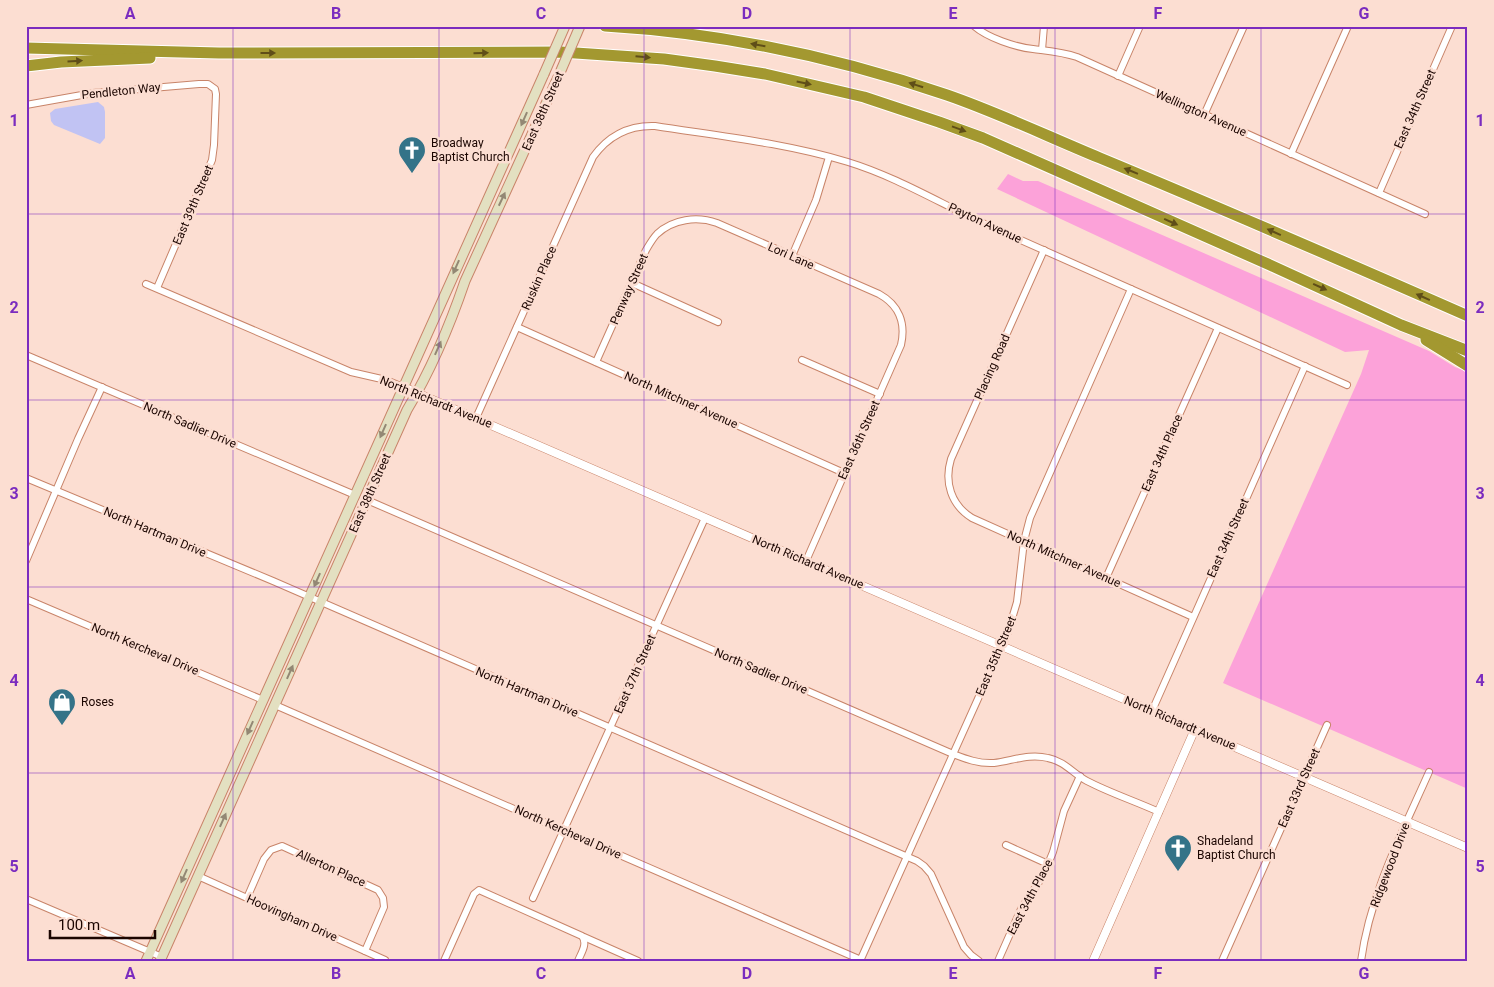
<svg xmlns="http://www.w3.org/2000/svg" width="1494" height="987" font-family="Roboto,sans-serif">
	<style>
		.green { fill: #fca2d9 }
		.water { fill: #c1c3f3 }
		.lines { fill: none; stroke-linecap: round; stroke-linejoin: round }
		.minor-casing { stroke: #c88469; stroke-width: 8 }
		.tertiary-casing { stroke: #c88469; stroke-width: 9 }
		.secondary-casing { stroke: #c88469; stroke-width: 11 }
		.motorway-casing { stroke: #fff; stroke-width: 13 }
		.minor { stroke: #fff; stroke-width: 6 }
		.tertiary { stroke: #fff; stroke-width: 8 }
		.secondary { stroke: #e3e0c1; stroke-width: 9 }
		.motorway { stroke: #a39830; stroke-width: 11 }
		.secondary-bridge-casing { stroke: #c88469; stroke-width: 11; stroke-linecap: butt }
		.secondary-bridge { stroke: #e3e0c1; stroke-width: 9 }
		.oneway { fill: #5f4e18 }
		.oneway2 { fill: #938874 }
		.grid { fill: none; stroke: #7b2cbf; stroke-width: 1; stroke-opacity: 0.55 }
		.labels { text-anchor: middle; stroke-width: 5; stroke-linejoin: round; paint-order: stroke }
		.street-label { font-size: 12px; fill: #1b0500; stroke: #fcded2 }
		.poi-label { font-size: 12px; fill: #1b0500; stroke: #fcded2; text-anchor: start }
		.neatline { fill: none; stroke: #7b2cbf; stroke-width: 2 }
		.grid-label { font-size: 16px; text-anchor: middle; font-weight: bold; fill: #7b2cbf }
	</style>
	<rect width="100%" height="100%" fill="#fcded2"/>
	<polygon class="green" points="1008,174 1023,181 1038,181 1429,351 1455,367 1468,372 1468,789 1223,683 1361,374 1369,350 1345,352 997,189"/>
	<polygon class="water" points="98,102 104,107 105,112 105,138 100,144 54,125 51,121 50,113 55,109"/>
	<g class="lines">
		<g class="minor-casing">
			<g id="minor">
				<path d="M 974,26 C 988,38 1015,47 1033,49 C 1048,51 1062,52 1077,57 L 1425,214"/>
				<polyline points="1042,50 1044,26"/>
				<polyline points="1118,76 1140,26"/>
				<polyline points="26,105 93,93 199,84 208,84 215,89 216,94 214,145 212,160 157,288"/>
				<polyline points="1204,115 1244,26"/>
				<polyline points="1291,154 1348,26"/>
				<polyline points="1379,193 1452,26"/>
				<path d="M 1044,250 L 951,459 C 944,482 951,505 972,518 L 1193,617"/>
				<polyline points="792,256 816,200 829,157"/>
				<polyline points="632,283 718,322"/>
				<polyline points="146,284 351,372 386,380 403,387"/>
				<polyline points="517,327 844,473"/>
				<polyline points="26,355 355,495"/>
				<polyline points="802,360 880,394"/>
				<path d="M 596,362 L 646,250 C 649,245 653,238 657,234 C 673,219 697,216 717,223 L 879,294 C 899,305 906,323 901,345 L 806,561"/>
				<path d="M 476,418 L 593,157 C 608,136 628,125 655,126 C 719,136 785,143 848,162 C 900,178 946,207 996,229 C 1113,281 1230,333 1347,385"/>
				<polyline points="26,478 273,581 917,861 924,866 931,874 964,947 971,955 979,961"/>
				<path d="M 367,500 L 953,754 C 966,759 979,764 994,763 C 1012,761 1029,753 1048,758 C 1066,762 1072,773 1087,781 C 1110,793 1135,801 1159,812"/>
				<polyline points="26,561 78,439 102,387"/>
				<polyline points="1106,578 1218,328"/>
				<polyline points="26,599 263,700"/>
				<polyline points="275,705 861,960"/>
				<polyline points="1152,711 1305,366"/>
				<polyline points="1006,845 1048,864"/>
				<polyline points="198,876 385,960"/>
				<polyline points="247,898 264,859 271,850 282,846 378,890 383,898 384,907 365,951"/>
				<polyline points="533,898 705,518"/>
				<polyline points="26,899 162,957"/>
				<polyline points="584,937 638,961"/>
				<path d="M 444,961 L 474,894 L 479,890 L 582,936 C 588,944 581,953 578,961"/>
				<polyline points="860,961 1008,632 1017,602 1024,541 1030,518 1131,289"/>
				<polyline points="998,961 1021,909 1039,882 1048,864 1053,852 1064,811 1080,776"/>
				<polyline points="1222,961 1327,725"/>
				<path d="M 1361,961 C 1370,894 1402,833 1429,772"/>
			</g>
		</g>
		<g class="tertiary-casing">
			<g id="tertiary">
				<polyline points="403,387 1468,848"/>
				<polyline points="1093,961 1195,729"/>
			</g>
		</g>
		<g class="secondary-casing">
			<g id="secondary">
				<polyline points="146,961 544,74"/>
				<path d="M 160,961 L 407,410 C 431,370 450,325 465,281 L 559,75"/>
			</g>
		</g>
		<g class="motorway-casing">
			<g id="motorway">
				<path d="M 605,26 C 722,33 836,57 947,95 C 999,113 1049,137 1100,158 C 1223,209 1345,262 1468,316"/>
				<polyline points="26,48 219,53 561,52 664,59 715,66 765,74 864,97 939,122 983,138 1270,265 1401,325 1468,351"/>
				<polyline points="26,66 61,62 150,58"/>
				<polyline points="1426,340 1468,366"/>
			</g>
		</g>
		<use href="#minor" class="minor"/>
		<use href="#tertiary" class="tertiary"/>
		<use href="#secondary" class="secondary"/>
		<use href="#motorway" class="motorway"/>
		<g class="secondary-bridge-casing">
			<g id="secondary-bridge">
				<polyline points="544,74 565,26"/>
				<polyline points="559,75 580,26"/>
			</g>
		</g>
		<use href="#secondary-bridge" class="secondary-bridge"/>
	</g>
	<defs><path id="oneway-solid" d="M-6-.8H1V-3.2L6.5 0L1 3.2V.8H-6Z" transform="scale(1.25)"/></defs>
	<g class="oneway">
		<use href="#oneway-solid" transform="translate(758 45) rotate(-170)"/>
		<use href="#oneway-solid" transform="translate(268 53)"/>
		<use href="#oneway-solid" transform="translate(481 53) rotate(-1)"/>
		<use href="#oneway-solid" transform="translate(643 57) rotate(5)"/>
		<use href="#oneway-solid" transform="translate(75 61) rotate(-3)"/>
		<use href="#oneway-solid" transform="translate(804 83) rotate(12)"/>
		<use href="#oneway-solid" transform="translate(916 85) rotate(-162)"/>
		<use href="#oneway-solid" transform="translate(959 129) rotate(20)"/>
		<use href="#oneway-solid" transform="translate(1131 171) rotate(-158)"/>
		<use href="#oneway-solid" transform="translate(1171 222) rotate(24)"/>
		<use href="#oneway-solid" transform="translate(1274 232) rotate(-156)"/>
		<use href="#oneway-solid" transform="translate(1320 287) rotate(24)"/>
		<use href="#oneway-solid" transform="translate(1423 297) rotate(-156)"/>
	</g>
	<g class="oneway2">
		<use href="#oneway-solid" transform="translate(524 119) rotate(114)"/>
		<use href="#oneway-solid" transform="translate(502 199) rotate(-65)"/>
		<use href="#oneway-solid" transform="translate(456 267) rotate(114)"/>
		<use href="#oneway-solid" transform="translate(438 348) rotate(-66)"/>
		<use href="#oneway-solid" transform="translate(383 431) rotate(114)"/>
		<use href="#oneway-solid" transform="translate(317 580) rotate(114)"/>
		<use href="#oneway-solid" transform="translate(290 672) rotate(-66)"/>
		<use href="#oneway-solid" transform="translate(250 728) rotate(114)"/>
		<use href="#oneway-solid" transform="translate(223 820) rotate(-66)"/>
		<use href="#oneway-solid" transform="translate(184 876) rotate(114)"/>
	</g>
	<path class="grid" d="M 233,26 L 233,961M 439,26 L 439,961M 644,26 L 644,961M 850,26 L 850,961M 1055,26 L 1055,961M 1261,26 L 1261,961M 26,214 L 1468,214M 26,400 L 1468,400M 26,587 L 1468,587M 26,773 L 1468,773"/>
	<defs>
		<g id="church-pin" transform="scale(1.4375)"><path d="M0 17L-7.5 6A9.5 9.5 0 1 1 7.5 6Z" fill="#347388" stroke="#fcded2"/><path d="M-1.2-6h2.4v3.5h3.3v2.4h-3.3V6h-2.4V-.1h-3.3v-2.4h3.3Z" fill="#fff"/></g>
		<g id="shop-pin" transform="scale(1.4375)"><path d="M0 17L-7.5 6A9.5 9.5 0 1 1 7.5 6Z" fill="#347388" stroke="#fcded2"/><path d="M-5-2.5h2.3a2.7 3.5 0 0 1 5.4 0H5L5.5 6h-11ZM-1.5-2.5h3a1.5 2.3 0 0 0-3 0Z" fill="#fff"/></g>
	</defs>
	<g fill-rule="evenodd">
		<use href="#church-pin" x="412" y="150"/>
		<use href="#shop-pin" x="62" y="702"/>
		<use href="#church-pin" x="1178" y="848"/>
	</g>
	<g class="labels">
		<g class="street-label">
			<text transform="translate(121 91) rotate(-6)" y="4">Pendleton Way</text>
			<text transform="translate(1415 109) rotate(-66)" y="4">East 34th Street</text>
			<text transform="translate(543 111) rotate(-66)" y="4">East 38th Street</text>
			<text transform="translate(1201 113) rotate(24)" y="4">Wellington Avenue</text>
			<text transform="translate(193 205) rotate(-67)" y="4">East 39th Street</text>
			<text transform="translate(985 223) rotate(25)" y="4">Payton Avenue</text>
			<text transform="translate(791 256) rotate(24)" y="4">Lori Lane</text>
			<text transform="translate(539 278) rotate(-66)" y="4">Ruskin Place</text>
			<text transform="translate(629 289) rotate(-66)" y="4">Penway Street</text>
			<text transform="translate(992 367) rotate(-66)" y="4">Placing Road</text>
			<text transform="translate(681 400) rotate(24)" y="4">North Mitchner Avenue</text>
			<text transform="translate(436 402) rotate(22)" y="4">North Richardt Avenue</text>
			<text transform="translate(190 425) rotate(23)" y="4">North Sadlier Drive</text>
			<text transform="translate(859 440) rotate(-66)" y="4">East 36th Street</text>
			<text transform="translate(1162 453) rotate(-66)" y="4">East 34th Place</text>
			<text transform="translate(370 493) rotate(-66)" y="4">East 38th Street</text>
			<text transform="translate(155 532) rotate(23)" y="4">North Hartman Drive</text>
			<text transform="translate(1228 538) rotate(-66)" y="4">East 34th Street</text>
			<text transform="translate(1064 559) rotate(24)" y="4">North Mitchner Avenue</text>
			<text transform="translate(808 562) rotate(23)" y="4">North Richardt Avenue</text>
			<text transform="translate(145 649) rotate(23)" y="4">North Kercheval Drive</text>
			<text transform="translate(996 656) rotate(-67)" y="4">East 35th Street</text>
			<text transform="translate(761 671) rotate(23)" y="4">North Sadlier Drive</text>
			<text transform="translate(635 674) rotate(-66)" y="4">East 37th Street</text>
			<text transform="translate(527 692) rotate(23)" y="4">North Hartman Drive</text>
			<text transform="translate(1180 723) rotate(23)" y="4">North Richardt Avenue</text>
			<text transform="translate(1299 788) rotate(-66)" y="4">East 33rd Street</text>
			<text transform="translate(568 832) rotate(24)" y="4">North Kercheval Drive</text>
			<text transform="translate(1390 865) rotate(-69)" y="4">Ridgewood Drive</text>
			<text transform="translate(331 868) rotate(24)" y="4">Allerton Place</text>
			<text transform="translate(1030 897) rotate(-62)" y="4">East 34th Place</text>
			<text transform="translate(292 918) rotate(24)" y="4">Hoovingham Drive</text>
		</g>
		<g class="poi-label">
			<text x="431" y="147">Broadway<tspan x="431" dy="14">Baptist Church</tspan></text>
			<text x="81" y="706">Roses</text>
			<text x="1197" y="845">Shadeland<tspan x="1197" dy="14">Baptist Church</tspan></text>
		</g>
	</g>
	<rect width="1494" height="987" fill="none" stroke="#fcded2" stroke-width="55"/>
	<path d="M50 930v8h105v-8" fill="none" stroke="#1b0500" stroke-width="2.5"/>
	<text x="58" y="930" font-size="15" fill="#1b0500" stroke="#fcded2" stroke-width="4" paint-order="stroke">100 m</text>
	<rect x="28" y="28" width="1438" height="932" class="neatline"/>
	<g class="grid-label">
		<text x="130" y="19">A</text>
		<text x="336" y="19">B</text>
		<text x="541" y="19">C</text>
		<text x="747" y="19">D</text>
		<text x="953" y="19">E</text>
		<text x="1158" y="19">F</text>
		<text x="1364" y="19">G</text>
		<text x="14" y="126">1</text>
		<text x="1480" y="126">1</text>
		<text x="14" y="313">2</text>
		<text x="1480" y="313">2</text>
		<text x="14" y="499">3</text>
		<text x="1480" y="499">3</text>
		<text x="14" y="686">4</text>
		<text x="1480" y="686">4</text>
		<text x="14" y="872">5</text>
		<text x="1480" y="872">5</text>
		<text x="130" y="979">A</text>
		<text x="336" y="979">B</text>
		<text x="541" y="979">C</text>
		<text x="747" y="979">D</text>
		<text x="953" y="979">E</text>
		<text x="1158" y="979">F</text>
		<text x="1364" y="979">G</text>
	</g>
</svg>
